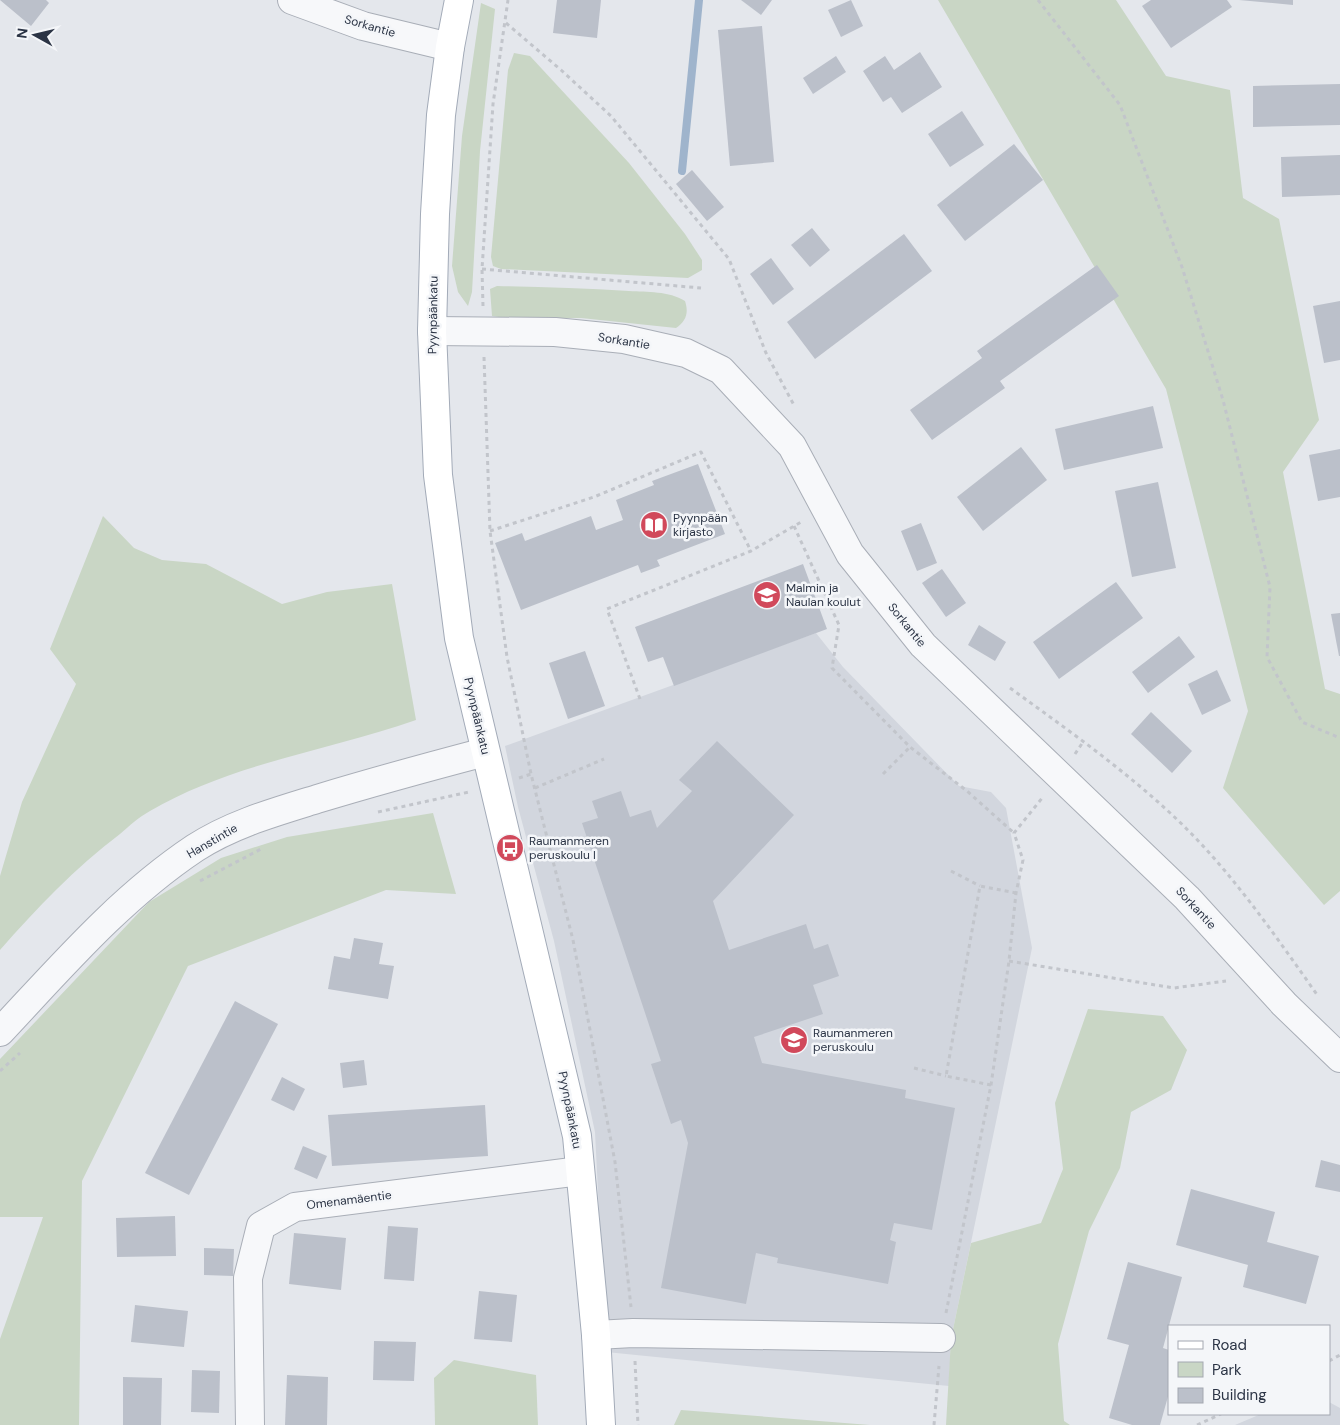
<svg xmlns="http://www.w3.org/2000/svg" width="1340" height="1425" font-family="'DM Sans',sans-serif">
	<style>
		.built { fill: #d2d6de }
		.green { fill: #c9d6c5 }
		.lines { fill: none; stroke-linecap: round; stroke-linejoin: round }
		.stream { stroke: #9fb4cc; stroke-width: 8 }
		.building { fill: #bbc0ca }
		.minor-casing { stroke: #a9aeb7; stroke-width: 30 }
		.major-casing { stroke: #a3abb8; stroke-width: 30 }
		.path { stroke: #c2c5cb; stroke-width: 3; stroke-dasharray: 4 4; stroke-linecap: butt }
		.minor { stroke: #f7f8fa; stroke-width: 28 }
		.major { stroke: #fff; stroke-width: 28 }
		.labels { text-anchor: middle; stroke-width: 5; stroke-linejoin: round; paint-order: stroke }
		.street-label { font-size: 12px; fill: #2b3445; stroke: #f4f6f9 }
		.poi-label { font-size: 12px; fill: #2b3445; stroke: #f4f6f9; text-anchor: start }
	</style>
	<rect width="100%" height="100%" fill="#e4e7ec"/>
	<g class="built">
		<polygon points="816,633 843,667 959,786 991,792 1006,808 1032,948 951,1339 949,1386 606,1352 595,1132 554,941 518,807 505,746"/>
		<polygon points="1329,1402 1340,1408 1340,1425 1235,1425 1261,1414 1329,1414"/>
	</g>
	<g class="green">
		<polygon points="938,0 1116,0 1166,76 1230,90 1243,198 1279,219 1319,420 1283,472 1325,689 1340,694 1340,891 1324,905 1223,788 1248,711 1166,389"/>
		<polygon points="481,3 495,9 480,151 472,292 468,306 458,292 452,266 462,136"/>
		<polygon points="514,53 530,56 629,163 685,234 702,260 702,270 688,278 501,269 493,266 491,257 508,70"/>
		<path d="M 497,286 C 541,287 585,288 629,291 C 647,292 669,291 685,301 C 689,313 686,321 676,328 L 581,318 L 505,318 L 492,316 L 490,289 Z"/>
		<path d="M 103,516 L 134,548 L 162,560 L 206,564 L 282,604 L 327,592 L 392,584 L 416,720 C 328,751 232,763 150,811 C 139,817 129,826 120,834 C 75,868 37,908 0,950 L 0,876 L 22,802 L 76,684 L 50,649 Z"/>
		<polygon points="433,813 456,894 386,890 188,966 82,1181 79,1425 0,1425 0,1339 43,1217 0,1217 0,1059 149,902 221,858 287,837"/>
		<polygon points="1088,1009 1163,1016 1187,1050 1171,1090 1131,1112 1120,1168 1089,1231 1058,1344 1064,1421 1070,1425 946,1425 951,1339 971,1243 1041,1223 1063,1169 1055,1103"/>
		<polygon points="454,1360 536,1375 538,1425 435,1425 434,1378"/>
		<polygon points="681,1410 870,1425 674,1425"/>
	</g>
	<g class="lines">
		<polyline class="stream" points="682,171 699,0"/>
	</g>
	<g class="building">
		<polygon points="0,0 46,0 49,3 31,26"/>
		<polygon points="557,0 601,0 597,38 553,33"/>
		<polygon points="741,0 772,0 761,15"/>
		<polygon points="851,0 863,26 841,37 828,10"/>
		<polygon points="1151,0 1227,0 1232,7 1171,48 1142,6"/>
		<polygon points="1239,0 1293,0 1293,5"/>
		<polygon points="762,26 774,162 730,166 718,30"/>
		<polygon points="920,52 942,87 902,113 891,97 883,102 863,71 885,56 894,70"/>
		<polygon points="836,56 846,72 813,94 803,78"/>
		<polygon points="1340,84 1340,125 1253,127 1253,86"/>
		<polygon points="962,111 984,145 950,167 928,134"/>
		<polygon points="1014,144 1043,180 965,241 937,205"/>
		<polygon points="1340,155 1340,195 1282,197 1281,157"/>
		<polygon points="692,170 724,207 707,221 676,184"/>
		<polygon points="812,228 830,250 810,267 791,245"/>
		<polygon points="904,234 932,271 815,359 787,322"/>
		<polygon points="771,258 794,289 773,305 750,274"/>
		<polygon points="1097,265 1119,296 1000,381 1005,388 932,440 910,410 982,358 977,351"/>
		<polygon points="1340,301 1340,360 1324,363 1313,306"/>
		<polygon points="1153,406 1163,448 1064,470 1055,429"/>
		<polygon points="1021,447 1047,480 983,531 957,497"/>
		<polygon points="1340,449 1340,497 1318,501 1309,455"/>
		<polygon points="698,464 725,534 657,560 660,566 641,573 638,565 521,610 495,543 522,533 525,541 591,516 596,530 623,520 616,500 654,485 652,481"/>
		<polygon points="1158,482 1176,568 1132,577 1115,491"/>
		<polygon points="921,523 937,563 917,571 901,531"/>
		<polygon points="803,564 827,629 674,686 663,657 648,662 635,627"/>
		<polygon points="942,569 966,603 946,617 922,583"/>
		<polygon points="1116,582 1143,618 1059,679 1033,642"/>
		<polygon points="1340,613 1340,656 1339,656 1331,614"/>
		<polygon points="979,625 1006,642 995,661 968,645"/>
		<polygon points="1179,636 1195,657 1148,693 1132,672"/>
		<polygon points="585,651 605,706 568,719 549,663"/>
		<polygon points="1217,670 1231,701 1202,715 1188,684"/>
		<polygon points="1151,712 1192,751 1172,773 1131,734"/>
		<polygon points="717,741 794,815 713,901 729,950 806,924 814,949 828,944 839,976 813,985 823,1014 754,1037 762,1063 906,1090 905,1098 955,1108 932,1230 894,1223 890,1240 896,1242 888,1284 777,1263 778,1258 756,1253 746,1304 661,1288 688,1143 681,1120 671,1124 651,1064 661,1061 582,823 598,818 592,801 621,791 630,817 651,810 657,828 692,791 679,780"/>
		<polygon points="354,938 383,943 379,964 394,966 388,999 328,989 334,956 350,959"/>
		<polygon points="235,1001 278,1024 189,1195 145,1173"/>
		<polygon points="364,1060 367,1085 343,1088 340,1063"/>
		<polygon points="282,1077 305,1089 294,1111 271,1100"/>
		<polygon points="485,1105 488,1156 332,1166 328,1115"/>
		<polygon points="303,1146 327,1156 317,1179 294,1169"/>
		<polygon points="1321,1160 1340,1165 1340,1192 1315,1187"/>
		<polygon points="1191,1189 1275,1212 1267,1242 1319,1256 1306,1304 1243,1287 1248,1265 1176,1245"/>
		<polygon points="175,1216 176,1256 117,1257 116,1218"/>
		<polygon points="388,1226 418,1228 414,1281 384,1279"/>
		<polygon points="294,1233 346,1238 341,1290 289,1284"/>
		<polygon points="204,1248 234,1249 233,1276 204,1275"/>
		<polygon points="1128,1262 1182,1277 1163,1348 1169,1350 1169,1393 1160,1425 1132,1425 1109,1418 1129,1345 1107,1339"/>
		<polygon points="479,1291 517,1295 512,1342 474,1339"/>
		<polygon points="135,1305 188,1311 184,1347 131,1342"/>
		<polygon points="374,1341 416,1342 414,1381 373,1380"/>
		<polygon points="192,1370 220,1371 219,1413 191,1412"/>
		<polygon points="287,1375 328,1377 327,1425 285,1425"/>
		<polygon points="123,1377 162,1378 161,1425 123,1425"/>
	</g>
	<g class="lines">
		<g class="minor-casing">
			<g id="minor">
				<polyline points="292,0 363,26 450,47"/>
				<polyline points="432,331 555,332 624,339 686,353 721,370 792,446 850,554 923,645 1187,898 1284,1004 1340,1058"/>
				<path d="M 0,1032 C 61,967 120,898 195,848 C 232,824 275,812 317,799 C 373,782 428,767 485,752"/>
				<polyline points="596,1335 633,1333 941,1338"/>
				<polyline points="250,1425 248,1278 261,1226 295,1207 580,1171"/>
			</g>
		</g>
		<g class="major-casing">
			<polyline id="major" points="459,0 450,47 441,115 435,214 432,331 438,475 459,638 577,1136 596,1335 601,1425"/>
		</g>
		<g class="path">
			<polyline points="1038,0 1120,105 1182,267 1223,400 1270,587 1267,657 1302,722 1340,738"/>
			<polyline points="506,23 561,70 611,116 729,259 766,353 795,407"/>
			<polyline points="482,269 701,288"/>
			<polyline points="483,306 482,269 493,104 508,0"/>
			<polyline points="484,357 490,531 507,657 531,774 573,940 615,1162 631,1307"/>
			<polyline points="794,526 839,625 832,668 910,747 967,791 1014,833"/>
			<polyline points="490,531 594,497 701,452 751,551"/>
			<path d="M 1010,688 C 1064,727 1119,766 1168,811 C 1227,865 1272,931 1318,996"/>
			<polyline points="640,699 607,609 751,551 803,521"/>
			<polyline points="1075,754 1083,742"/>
			<polyline points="883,774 910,747"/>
			<polyline points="519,778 531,774"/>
			<polyline points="535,788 604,759"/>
			<polyline points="378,812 469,792"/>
			<polyline points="951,871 980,886"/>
			<polyline points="200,881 263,848"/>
			<polyline points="1009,961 1174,988 1226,981"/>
			<polyline points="914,1068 946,1076"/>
			<polyline points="0,1071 20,1053"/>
			<polyline points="991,1085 946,1076 980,886 1016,893"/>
			<polyline points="946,1313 991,1085 1009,961 1016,893 1023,860 1014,833 1043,797"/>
			<polyline points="635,1361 638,1425"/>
			<polyline points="1329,1361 1340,1355"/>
			<polyline points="934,1425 939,1366"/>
			<polyline points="1197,1425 1221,1414"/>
		</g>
		<use href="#minor" class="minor"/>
		<use href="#major" class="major"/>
	</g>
	<defs>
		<g id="library-disc" transform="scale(1.4375)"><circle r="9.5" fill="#d1495b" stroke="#f4f6f9"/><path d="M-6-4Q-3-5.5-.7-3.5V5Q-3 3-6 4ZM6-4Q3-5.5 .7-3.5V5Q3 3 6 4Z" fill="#fff"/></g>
		<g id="school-disc" transform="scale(1.4375)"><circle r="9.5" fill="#d1495b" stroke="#f4f6f9"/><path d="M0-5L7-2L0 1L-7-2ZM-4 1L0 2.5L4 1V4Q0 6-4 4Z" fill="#fff"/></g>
		<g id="bus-disc" transform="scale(1.4375)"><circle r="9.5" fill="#d1495b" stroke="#f4f6f9"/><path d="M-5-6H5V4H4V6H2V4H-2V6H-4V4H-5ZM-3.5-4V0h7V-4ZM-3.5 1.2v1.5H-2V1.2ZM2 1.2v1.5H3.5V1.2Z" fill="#fff"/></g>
	</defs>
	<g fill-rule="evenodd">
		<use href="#library-disc" x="654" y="525"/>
		<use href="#school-disc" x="767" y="595"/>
		<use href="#bus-disc" x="510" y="848"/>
		<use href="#school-disc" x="794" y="1040"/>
	</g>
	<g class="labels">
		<g class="street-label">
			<text transform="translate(370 26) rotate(16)" y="4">Sorkantie</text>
			<text transform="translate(433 315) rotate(-89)" y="4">Pyynpäänkatu</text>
			<text transform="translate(624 341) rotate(9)" y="4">Sorkantie</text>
			<text transform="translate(907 625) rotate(51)" y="4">Sorkantie</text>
			<text transform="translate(477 716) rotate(77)" y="4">Pyynpäänkatu</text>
			<text transform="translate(212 841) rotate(-30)" y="4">Hanstintie</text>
			<text transform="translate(1196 908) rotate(47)" y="4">Sorkantie</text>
			<text transform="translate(570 1110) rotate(79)" y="4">Pyynpäänkatu</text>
			<text transform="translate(349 1200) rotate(-7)" y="4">Omenamäentie</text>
		</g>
		<g class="poi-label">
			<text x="673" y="522">Pyynpään<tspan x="673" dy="14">kirjasto</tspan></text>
			<text x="786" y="592">Malmin ja<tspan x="786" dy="14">Naulan koulut</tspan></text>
			<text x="529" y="845">Raumanmeren<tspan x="529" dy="14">peruskoulu I</tspan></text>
			<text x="813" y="1037">Raumanmeren<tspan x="813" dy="14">peruskoulu</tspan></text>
		</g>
	</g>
	<rect x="1168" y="1325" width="162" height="90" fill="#f4f6f9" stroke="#a4a8b1"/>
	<rect x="1178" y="1341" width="25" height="8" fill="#ffffff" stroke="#a4a8b1"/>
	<text x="1212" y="1350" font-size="15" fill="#2b3445">Road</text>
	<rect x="1178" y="1362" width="25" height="15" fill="#c9d6c5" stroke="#a4a8b1"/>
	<text x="1212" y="1375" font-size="15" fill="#2b3445">Park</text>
	<rect x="1178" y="1388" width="25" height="15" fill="#bbc0ca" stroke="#a4a8b1"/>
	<text x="1212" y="1400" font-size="15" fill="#2b3445">Building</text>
	<g transform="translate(35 35) rotate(278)" stroke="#f4f6f9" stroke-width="4" paint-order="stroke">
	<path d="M0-4L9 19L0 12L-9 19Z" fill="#2b3445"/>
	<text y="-8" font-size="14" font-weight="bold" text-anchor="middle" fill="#2b3445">N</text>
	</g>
</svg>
